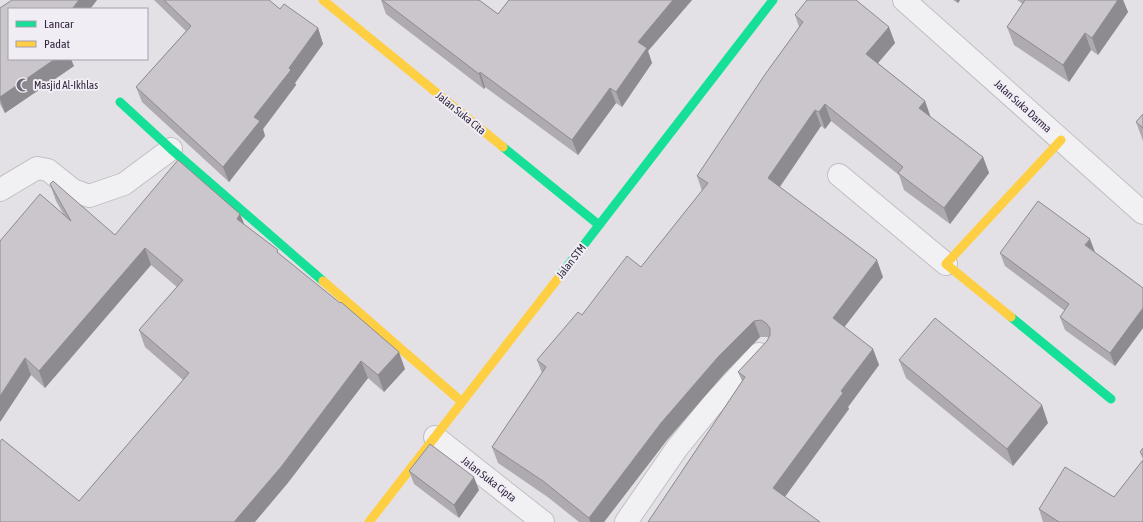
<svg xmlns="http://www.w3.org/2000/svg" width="1143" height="522" font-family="'Asap Condensed',sans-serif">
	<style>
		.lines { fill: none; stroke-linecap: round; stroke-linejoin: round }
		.street-casing { stroke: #c1bec4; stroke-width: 24 }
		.street { stroke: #f1f0f2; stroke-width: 22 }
		.fast { stroke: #16e098; stroke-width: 9 }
		.slow { stroke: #ffcf43; stroke-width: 9 }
		.wall { fill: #aeaaaf }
		.shaded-wall { fill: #8d8b8f }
		.building { fill: #cac6cc; stroke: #8d8b8f }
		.labels { text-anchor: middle; stroke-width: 4; stroke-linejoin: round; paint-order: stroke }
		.poi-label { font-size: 11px; fill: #33273e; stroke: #f1edf5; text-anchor: start }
		.street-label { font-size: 11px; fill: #33273e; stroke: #f1edf5 }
	</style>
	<rect width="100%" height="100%" fill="#e3e0e6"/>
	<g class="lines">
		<g class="street-casing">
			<g id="street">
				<polyline points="904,0 1143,213"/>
				<polyline points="839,175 946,264"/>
				<polyline points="0,190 37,168 48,170 73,190 89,196 124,184 171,149"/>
				<polyline points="435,437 543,522"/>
				<polyline points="626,522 677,448 712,405 759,354"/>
			</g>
		</g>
		<use href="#street" class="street"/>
		<g class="fast">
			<polyline points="120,102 171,149 323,281"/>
			<polyline points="503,147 599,225"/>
			<polyline points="559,277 773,0"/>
			<polyline points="1011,317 1111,399"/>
		</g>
		<g class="slow">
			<polyline points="323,0 503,147"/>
			<polyline points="323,281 462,402"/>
			<polyline points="1011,317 946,264 1061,140"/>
			<polyline points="369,522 559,277"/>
		</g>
	</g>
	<g class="wall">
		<polygon points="12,0 97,0 90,9 9,9 74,66 5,113 0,104 0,8"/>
		<polygon points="154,0 269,0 280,9 318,28 323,44 295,83 296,85 263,129 265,136 229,182 142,102 136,87 186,31"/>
		<polygon points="381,0 479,0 498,14 509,0 692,0 648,51 652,63 622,107 616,103 578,155 485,87 484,89 386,14"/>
		<polygon points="953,0 960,0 958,3"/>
		<polygon points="1017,0 1123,0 1128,12 1098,55 1091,50 1069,82 1014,45 1007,27 1023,4"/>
		<polygon points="795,15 895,43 878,63 925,101 930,117 983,157 989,173 950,224 904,190 899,175 831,121 825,129 821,126 780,187 883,277 844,327 873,349 879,365 848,407 849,409 648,522 742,381 738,372 767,341 769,338 767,337 760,337 724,374 667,440 604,522 579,522 549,498 498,463 492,447 542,373 537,360 582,315 641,267 702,191 697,176 799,27"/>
		<polygon points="1143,114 1143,141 1136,122"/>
		<polygon points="50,184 115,235 240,214 244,224 279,254 405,369 384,392 368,378 287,484 79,501 183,380 145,347 139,330 177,287 151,265 45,388 31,375 0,422 64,215 56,201"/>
		<polygon points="1095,252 1143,288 1143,328 1115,366 1065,330 1060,317 1065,311 1005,266 1000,253"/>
		<polygon points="899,360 1048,423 1013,466 906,378"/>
		<polygon points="1143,448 1143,522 1043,522 1039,509 1114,497 1143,460 1140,452"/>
		<polygon points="409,471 479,490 459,518 414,484"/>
	</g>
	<g class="shaded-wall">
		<polygon points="79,0 97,0 90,9 72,9"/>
		<polygon points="673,0 692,0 648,51 652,63 622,107 616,92 638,42"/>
		<polygon points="956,0 960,0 958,3"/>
		<polygon points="1118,0 1123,0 1128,12 1098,55 1092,38"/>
		<polygon points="889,27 895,43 872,70 866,54"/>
		<polygon points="318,28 323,44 295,83 296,85 263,129 265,136 229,182 223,167 254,117"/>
		<polygon points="1085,33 1091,50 1069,82 1063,65"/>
		<polygon points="55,59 71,59 74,66 5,113 0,99 0,97"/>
		<polygon points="480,72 485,87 484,89 479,74"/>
		<polygon points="610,88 616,103 578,155 572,140"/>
		<polygon points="925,101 931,118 919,108"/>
		<polygon points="825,104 831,121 825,129 819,112"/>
		<polygon points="815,110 821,126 774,195 768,178"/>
		<polygon points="983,157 989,173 950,224 944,208"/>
		<polygon points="240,214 247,231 237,219"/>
		<polygon points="1090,239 1095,252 1085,245"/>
		<polygon points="145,248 151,265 45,388 39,371"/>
		<polygon points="877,260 883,277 839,334 833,318"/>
		<polygon points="1143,308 1143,328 1115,366 1110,353"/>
		<polygon points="754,321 760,337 724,374 667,440 604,522 590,522 589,518 661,423 718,357"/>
		<polygon points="873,349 879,365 848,407 849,409 779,505 773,488 841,391"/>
		<polygon points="399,352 405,369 384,392 378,375"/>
		<polygon points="25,358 31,375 0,422 0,396"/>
		<polygon points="361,361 368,378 287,484 255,522 234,522"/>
		<polygon points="1042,405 1048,423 1013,466 1007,449"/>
		<polygon points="474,477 479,490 459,518 454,505"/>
	</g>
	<g class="building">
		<polygon points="12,0 79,0 72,9 9,9 9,59 55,59 0,97 0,8"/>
		<polygon points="164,0 269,0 280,9 284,4 318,28 289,68 291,70 254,117 260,121 223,167 136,87 191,26"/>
		<polygon points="382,0 479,0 498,14 509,0 673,0 638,42 647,48 616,92 610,88 572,140 480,72 479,74"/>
		<polygon points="807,0 856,0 889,27 866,54 925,101 919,108 983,157 944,208 898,173 903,167 825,104 819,112 815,110 768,178 877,260 833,318 873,349 841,391 843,393 773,488 820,522 648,522 745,377 738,372 767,341 770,335 770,328 766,323 761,320 754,321 718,357 661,423 589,518 543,481 492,447 546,367 537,360 578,312 582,315 627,256 641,267 708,183 697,176 766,73 803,22 795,15"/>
		<polygon points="1025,0 1118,0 1092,38 1085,33 1063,65 1007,27"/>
		<polygon points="1143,114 1143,128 1136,122"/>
		<polygon points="178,160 240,214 237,219 278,250 277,252 340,303 341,302 399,352 378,375 361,361 281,467 234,522 0,522 0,442 2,439 79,501 189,373 139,330 183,280 145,248 39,371 25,358 0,396 0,241 40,194 71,221 50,184 53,181 115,235"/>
		<polygon points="1038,201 1090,239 1085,245 1143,288 1143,308 1110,353 1060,317 1069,304 1000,253"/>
		<polygon points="935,318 1042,405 1007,449 899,360"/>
		<polygon points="430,444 474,477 454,505 409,471"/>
		<polygon points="1143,448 1143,455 1140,452"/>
		<polygon points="1143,460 1143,522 1059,522 1039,509 1065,467 1114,497"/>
	</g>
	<defs>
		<g id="mosque-bare" transform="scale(1.08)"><path d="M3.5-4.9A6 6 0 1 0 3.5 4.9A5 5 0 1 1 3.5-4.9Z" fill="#716879" stroke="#f1edf5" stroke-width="2.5" paint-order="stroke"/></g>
	</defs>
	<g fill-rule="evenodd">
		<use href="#mosque-bare" x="23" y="85"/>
	</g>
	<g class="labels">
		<g class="poi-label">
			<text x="34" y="89">Masjid Al-Ikhlas</text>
		</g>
		<g class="street-label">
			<text transform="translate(1023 106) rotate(42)" y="4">Jalan Suka Darma</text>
			<text transform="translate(461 113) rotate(39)" y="4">Jalan Suka Cita</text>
			<text transform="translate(571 261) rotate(-52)" y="4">Jalan STM</text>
			<text transform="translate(489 479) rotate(38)" y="4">Jalan Suka Cipta</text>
		</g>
	</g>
	<rect x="8" y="8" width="140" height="52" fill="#f1edf5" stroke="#a59eac"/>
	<rect x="16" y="21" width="20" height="6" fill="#16e098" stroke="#a59eac"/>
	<text x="44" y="28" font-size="12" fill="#33273e">Lancar</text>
	<rect x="16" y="41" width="20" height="6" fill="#ffcf43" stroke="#a59eac"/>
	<text x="44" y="48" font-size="12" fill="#33273e">Padat</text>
</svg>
